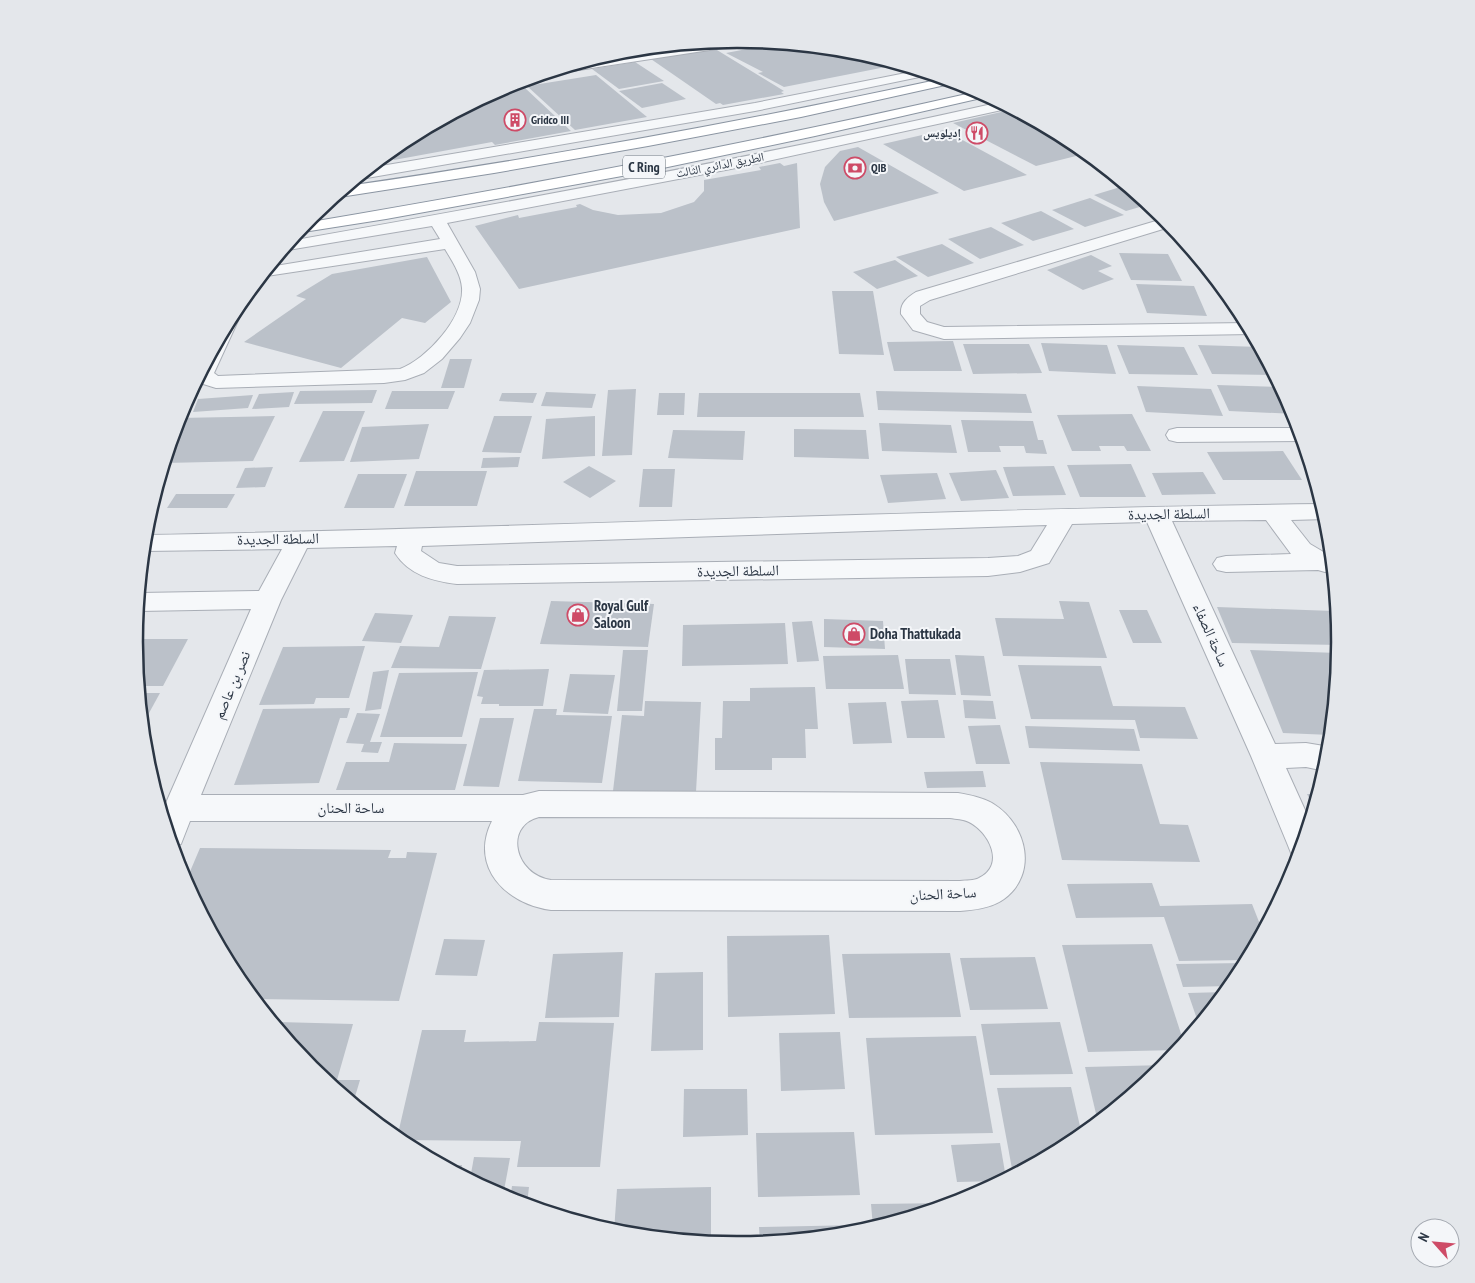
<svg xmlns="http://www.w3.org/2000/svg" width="1475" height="1283" font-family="'PT Sans Narrow','Noto Naskh Arabic',sans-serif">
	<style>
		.building { fill: #bbc1c9 }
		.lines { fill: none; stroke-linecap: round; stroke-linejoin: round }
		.minor-casing { stroke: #a9aeb6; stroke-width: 2 }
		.highway-casing { stroke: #8b95a2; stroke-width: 2 }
		.minor { fill: #f6f8fa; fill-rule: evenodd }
		.highway { fill: #fff; fill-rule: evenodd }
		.labels { text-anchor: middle; stroke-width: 4; stroke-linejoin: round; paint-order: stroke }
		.far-poi-label { font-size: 12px; font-weight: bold; fill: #2b3644; stroke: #f4f6f9; text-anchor: start }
		.far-street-label { font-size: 12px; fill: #2b3644; stroke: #f4f6f9 }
		.shield { fill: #f4f6f9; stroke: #67707a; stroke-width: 1 }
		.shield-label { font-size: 14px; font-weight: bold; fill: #2b3644 }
		.street-label { font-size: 15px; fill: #2b3644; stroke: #f4f6f9 }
		.poi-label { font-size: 15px; font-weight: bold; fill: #2b3644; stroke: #f4f6f9; text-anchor: start }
		.rim { fill: none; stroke: #2b3644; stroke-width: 2.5 }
	</style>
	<rect width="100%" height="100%" fill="#e4e7eb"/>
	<g class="building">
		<polygon points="778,43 855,50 901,64 784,87 758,73 763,72 726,53"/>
		<polygon points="712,47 784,91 781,92 784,94 723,105 720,103 716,104 648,57"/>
		<polygon points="635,62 664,81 619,89 592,69"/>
		<polygon points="596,75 647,117 575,130 527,86"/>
		<polygon points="662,83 686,99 642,108 619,91"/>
		<polygon points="524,87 571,131 495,145 492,142 394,160 388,152 403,140 494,92"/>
		<polygon points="1010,110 1074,141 1088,153 1036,166 953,123"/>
		<polygon points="944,130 1027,175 964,191 883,144"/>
		<polygon points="858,147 939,193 834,221 824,202 820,184 825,167 840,151"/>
		<polygon points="780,163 784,166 797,163 800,228 519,289 475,226 518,215 519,218 577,207 576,205 580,204 593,210 618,215 661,213 694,202 704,191 704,180 761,170 759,167"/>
		<polygon points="1127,185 1150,204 1126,211 1094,195"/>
		<polygon points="1090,198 1124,215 1085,227 1052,210"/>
		<polygon points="1041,211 1074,229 1033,241 1001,223"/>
		<polygon points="991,227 1024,245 980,259 948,239"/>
		<polygon points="942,244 974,263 928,277 896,257"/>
		<polygon points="1119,253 1168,254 1182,281 1131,280"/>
		<polygon points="1091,255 1112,266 1098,271 1114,279 1083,290 1047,270"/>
		<polygon points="427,257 451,302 425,323 402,318 341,368 244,342 306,299 296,296 332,274"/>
		<polygon points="895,260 918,276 877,289 853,272"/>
		<polygon points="1136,284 1194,286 1207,316 1147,313"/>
		<polygon points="832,291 873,291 884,355 839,354"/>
		<polygon points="953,341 962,371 894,371 887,342"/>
		<polygon points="1041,343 1107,345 1116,374 1049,371"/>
		<polygon points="963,344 1029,344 1042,373 973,374"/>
		<polygon points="1117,345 1184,347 1198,375 1129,374"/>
		<polygon points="1198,345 1260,347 1275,375 1212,374"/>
		<polygon points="450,359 472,359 464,388 441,388"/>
		<polygon points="1217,385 1282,387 1295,414 1229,411"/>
		<polygon points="1137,386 1211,389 1223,416 1146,412"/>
		<polygon points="636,389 632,455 602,456 608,390"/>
		<polygon points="377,390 372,403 294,404 300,391"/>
		<polygon points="392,391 455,391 448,409 385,409"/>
		<polygon points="876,391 1026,394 1032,413 878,410"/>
		<polygon points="294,392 289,407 252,409 259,394"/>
		<polygon points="546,392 596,394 592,408 541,406"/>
		<polygon points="502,393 537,393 533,403 499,401"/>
		<polygon points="659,393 685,393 684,415 657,415"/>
		<polygon points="699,393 860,393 864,417 697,417"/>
		<polygon points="253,395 248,408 193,412 198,399"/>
		<polygon points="187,399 194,399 187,411 181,411"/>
		<polygon points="323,411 365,411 344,461 299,462"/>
		<polygon points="1132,414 1151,451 1127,451 1124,446 1099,446 1101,451 1072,451 1057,415"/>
		<polygon points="275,416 253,461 165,463 179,418"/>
		<polygon points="494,416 532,416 521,453 482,452"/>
		<polygon points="595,416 595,456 542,459 546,419"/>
		<polygon points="961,420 1033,421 1038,440 1043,440 1047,454 1026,453 1024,446 999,446 1001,452 968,452"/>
		<polygon points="879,423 951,425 957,453 882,451"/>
		<polygon points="429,424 419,459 350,462 362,427"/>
		<polygon points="794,429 866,430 869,459 794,457"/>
		<polygon points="673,430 745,431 743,460 668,458"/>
		<polygon points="1283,451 1302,480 1223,480 1207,452"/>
		<polygon points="1299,451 1306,451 1311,466"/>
		<polygon points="520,457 518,467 481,468 483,458"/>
		<polygon points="1131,464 1146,497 1080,497 1067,465"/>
		<polygon points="589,466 616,481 590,498 563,482"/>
		<polygon points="1054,466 1066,495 1013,496 1003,467"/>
		<polygon points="273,467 265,487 236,488 245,468"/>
		<polygon points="643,469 675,469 672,507 639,507"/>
		<polygon points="996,470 1009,498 961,501 949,473"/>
		<polygon points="416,471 487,471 477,506 404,506"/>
		<polygon points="1203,472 1216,494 1162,495 1152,473"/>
		<polygon points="937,473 946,499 888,503 880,475"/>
		<polygon points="358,474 407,474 394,508 344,508"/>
		<polygon points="176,494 235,494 227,508 167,508"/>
		<polygon points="551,601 654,604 648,647 540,644"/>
		<polygon points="1059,601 1089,602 1107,658 1003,656 995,618 1064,619"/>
		<polygon points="1217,607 1334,611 1338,618 1340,645 1232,643"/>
		<polygon points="1119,610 1147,610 1162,643 1133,643"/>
		<polygon points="375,613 413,615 401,643 362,641"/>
		<polygon points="449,616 496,617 481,669 391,668 400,646 439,647"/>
		<polygon points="824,619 883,621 885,649 824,647"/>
		<polygon points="812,621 819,661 797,662 792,622"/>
		<polygon points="785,623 788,664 682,666 683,625"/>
		<polygon points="135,639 188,639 163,686 139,686"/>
		<polygon points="365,646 349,698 316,698 314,704 259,705 283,647"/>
		<polygon points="623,650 648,650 642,711 617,711"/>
		<polygon points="1250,650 1339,653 1331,735 1283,733"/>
		<polygon points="898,655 904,689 826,689 823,656"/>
		<polygon points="955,655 984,656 991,696 961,695"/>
		<polygon points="905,659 950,659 956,695 909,694"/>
		<polygon points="1018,665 1101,666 1113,706 1185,707 1198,739 1140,738 1135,720 1031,719"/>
		<polygon points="549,669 543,706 499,706 499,704 481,704 483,697 477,696 484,670"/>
		<polygon points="389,670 381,709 365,711 373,672"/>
		<polygon points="478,672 462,737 380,737 399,673"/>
		<polygon points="570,674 615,675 608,714 563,712"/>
		<polygon points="815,687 818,729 805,729 806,758 772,758 772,770 715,770 715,738 722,738 723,701 750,701 750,688"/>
		<polygon points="140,693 160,693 143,724"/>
		<polygon points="938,700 945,738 907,738 901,701"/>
		<polygon points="963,700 993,701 996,719 965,718"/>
		<polygon points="645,701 701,702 696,792 613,791 622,715 644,716"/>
		<polygon points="886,702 892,743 853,744 848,703"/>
		<polygon points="350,708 347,718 340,718 319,783 234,785 263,709"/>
		<polygon points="534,709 557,709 556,715 612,716 602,783 518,781"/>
		<polygon points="357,713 380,714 370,742 382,742 378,753 361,752 364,744 346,743"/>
		<polygon points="480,718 514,718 499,787 463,786"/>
		<polygon points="1000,725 1010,764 976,764 968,726"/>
		<polygon points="1025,726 1134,729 1140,751 1029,748"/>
		<polygon points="394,743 467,744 455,790 336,790 346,762 389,762"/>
		<polygon points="1040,762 1142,764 1160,824 1188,825 1200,862 1062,860"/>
		<polygon points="983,771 986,787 927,788 924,772"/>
		<polygon points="1307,794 1318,794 1314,808"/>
		<polygon points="200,848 391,850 388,858 406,858 407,852 437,853 399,1001 255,999 236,976 186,881"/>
		<polygon points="1152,883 1160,906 1252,904 1263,932 1248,960 1179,961 1164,917 1076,918 1067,884"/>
		<polygon points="829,935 835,1014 728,1017 727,936"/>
		<polygon points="444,939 485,940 477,976 435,975"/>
		<polygon points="1152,944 1184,1043 1179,1050 1088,1052 1062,945"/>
		<polygon points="623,952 619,1017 545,1018 553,954"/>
		<polygon points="950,953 961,1017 849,1018 842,954"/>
		<polygon points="1035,957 1048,1009 970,1010 960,958"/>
		<polygon points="1244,963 1239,977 1231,986 1183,987 1176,964"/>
		<polygon points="703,972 703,1050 651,1051 655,973"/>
		<polygon points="1226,992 1205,1018 1199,1025 1188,993"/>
		<polygon points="278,1022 353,1024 337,1080 360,1080 354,1100 351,1100 311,1068 277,1026"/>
		<polygon points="539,1022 614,1023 600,1167 517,1167 521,1141 399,1140 397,1138 422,1030 466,1030 464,1042 536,1041"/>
		<polygon points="1060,1022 1073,1074 990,1075 981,1024"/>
		<polygon points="840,1032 845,1089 781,1091 779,1033"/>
		<polygon points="976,1036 993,1133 875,1135 866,1038"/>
		<polygon points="1166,1065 1103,1118 1097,1118 1085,1067"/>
		<polygon points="1071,1087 1082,1135 1072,1143 1013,1174 997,1088"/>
		<polygon points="684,1089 747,1089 748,1135 683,1137"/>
		<polygon points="854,1132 860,1195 758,1197 756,1133"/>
		<polygon points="1000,1143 1006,1178 1001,1181 957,1182 951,1145"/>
		<polygon points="474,1157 510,1158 503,1196 470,1179"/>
		<polygon points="462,1165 461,1174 446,1166"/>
		<polygon points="512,1186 529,1187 527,1204 510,1199"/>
		<polygon points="711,1187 711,1242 614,1231 617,1189"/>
		<polygon points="952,1203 873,1227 871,1204"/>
		<polygon points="860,1225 860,1231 855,1233 760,1242 759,1227"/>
	</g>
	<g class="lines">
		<g class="minor-casing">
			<g id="minor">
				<polygon points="738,39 755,40 749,44 559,73 554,70 583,62"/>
				<polygon points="921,70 934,74 755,111 361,179 357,178 369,168 755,103"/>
				<path d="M 1001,102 L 1011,108 L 736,168 L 447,223 L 475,272 L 480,289 L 479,300 L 470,323 L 460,338 L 442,359 L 424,373 L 405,380 L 384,383 L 216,388 L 200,383 L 197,380 L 235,309 L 241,314 L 214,373 L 218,376 L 400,369 C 427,359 464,318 462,288 C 461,274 452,261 445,249 L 260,277 L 269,267 L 440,239 L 432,226 L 282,251 L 290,241 C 528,199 765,155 1001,102 Z"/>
				<path d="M 1166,218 L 1173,226 L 930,300 L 920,306 L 920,314 L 927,322 L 944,327 L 1248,323 L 1253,334 L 944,339 L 913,330 L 901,314 C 900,303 908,297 916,292 Z"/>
				<polygon points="1177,428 1300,428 1304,441 1177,442 1169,440 1166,435 1169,430"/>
				<path d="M 1323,504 L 1327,519 L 1291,520 L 1310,544 L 1332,557 L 1333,570 L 1325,572 L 1318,570 L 1226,572 L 1217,570 L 1213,564 L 1217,558 L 1226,556 L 1291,554 L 1266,520 L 1172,521 L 1275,744 L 1306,743 L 1330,747 L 1325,771 L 1306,767 L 1286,768 L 1310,821 L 1299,856 L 1291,853 L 1287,843 L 1251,756 L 1147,522 L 1072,524 L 1049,563 L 1020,572 L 988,576 L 457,584 C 433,581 409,575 395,553 L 397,546 L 307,548 L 281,600 L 201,795 L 523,795 L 539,791 L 958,793 C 970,795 985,798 995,805 C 1027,826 1038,874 1004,899 C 992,908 974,910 960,911 L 551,910 C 506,904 469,867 492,821 L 190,821 L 181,844 L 173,846 L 162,812 L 251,609 L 139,611 L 140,593 L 259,591 L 282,549 L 145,551 L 145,535 C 537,528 931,509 1323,504 ZM 1047,525 L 1031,551 L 1018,556 L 988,558 L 457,566 L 439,563 L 421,551 L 422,546 ZM 539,817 L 950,818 C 956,819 963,819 969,822 C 989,832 1006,865 979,878 C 974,881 966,880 960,881 L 551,880 C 515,875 503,826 539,817 Z"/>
			</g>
		</g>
		<g class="highway-casing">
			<g id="highway">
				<path d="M 946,78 L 959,82 L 801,117 L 648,146 L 494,173 L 340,197 L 335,196 L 347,186 C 548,157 747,121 946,78 Z"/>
				<path d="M 980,91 L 990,96 L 815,136 L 644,172 L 386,219 L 297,233 L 305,223 C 531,185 756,142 980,91 Z"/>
			</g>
		</g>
		<use href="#minor" class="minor"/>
		<use href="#highway" class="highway"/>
	</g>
	<defs>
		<g id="building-ring" transform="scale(1.125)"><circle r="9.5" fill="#f4f6f9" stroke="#ce4b67" stroke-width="1.5"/><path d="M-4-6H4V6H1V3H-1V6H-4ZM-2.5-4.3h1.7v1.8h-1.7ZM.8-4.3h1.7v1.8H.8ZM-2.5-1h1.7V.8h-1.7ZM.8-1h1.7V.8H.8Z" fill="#ce4b67"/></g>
		<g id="restaurant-ring" transform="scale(1.125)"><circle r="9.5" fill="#f4f6f9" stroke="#ce4b67" stroke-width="1.5"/><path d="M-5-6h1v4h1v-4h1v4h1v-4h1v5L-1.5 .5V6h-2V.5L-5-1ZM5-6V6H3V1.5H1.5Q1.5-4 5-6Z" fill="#ce4b67"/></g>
		<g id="bank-ring" transform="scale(1.125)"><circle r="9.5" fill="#f4f6f9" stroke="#ce4b67" stroke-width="1.5"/><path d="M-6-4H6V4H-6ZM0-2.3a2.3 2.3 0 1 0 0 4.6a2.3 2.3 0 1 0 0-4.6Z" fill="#ce4b67"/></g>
		<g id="shop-ring" transform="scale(1.125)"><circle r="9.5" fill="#f4f6f9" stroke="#ce4b67" stroke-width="1.5"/><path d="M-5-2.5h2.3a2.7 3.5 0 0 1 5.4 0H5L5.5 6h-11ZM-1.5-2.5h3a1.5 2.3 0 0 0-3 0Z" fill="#ce4b67"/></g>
	</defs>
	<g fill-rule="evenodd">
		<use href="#building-ring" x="515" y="120"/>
		<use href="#restaurant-ring" x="977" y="133"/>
		<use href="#bank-ring" x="855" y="168"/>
		<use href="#shop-ring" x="578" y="615"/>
		<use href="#shop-ring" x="854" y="634"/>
	</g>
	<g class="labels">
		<g class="far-poi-label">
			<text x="531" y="124">Gridco III</text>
			<text x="961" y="137" text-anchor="end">إديلويس</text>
			<text x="871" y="172">QIB</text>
		</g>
		<g class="far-street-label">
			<text transform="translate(720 165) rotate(-11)" y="4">الطريق الدائري الثالث</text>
		</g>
		<rect class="shield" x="623" y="155.5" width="42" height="23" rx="4"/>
		<g class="shield-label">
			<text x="644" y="172">C Ring</text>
		</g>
		<g class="street-label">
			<text transform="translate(1169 514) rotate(-1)" y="5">السلطة الجديدة</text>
			<text transform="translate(278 539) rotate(-1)" y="5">السلطة الجديدة</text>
			<text transform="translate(738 571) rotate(-1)" y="5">السلطة الجديدة</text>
			<text transform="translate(1211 635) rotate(66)" y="5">ساحة الصفاء</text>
			<text transform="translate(232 685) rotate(-67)" y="5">نصر بن عاصم</text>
			<text x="351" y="813">ساحة الحنان</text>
			<text transform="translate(943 894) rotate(-3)" y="5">ساحة الحنان</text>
		</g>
		<g class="poi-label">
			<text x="594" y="611">Royal Gulf<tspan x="594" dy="17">Saloon</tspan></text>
			<text x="870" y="639">Doha Thattukada</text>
		</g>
	</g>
	<path d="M0 0H1475V1283H0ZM143 642a594 594 0 1 1 1188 0a594 594 0 1 1-1188 0Z" fill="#e4e7eb" fill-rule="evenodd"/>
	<path class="rim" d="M143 642a594 594 0 1 1 1188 0a594 594 0 1 1-1188 0Z"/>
	<g transform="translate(1435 1243) rotate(297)"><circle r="24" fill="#f4f6f9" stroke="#a4a9b1"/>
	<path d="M0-4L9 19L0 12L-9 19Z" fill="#ce4b67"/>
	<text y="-8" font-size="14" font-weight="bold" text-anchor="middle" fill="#2b3644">N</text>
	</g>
</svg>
